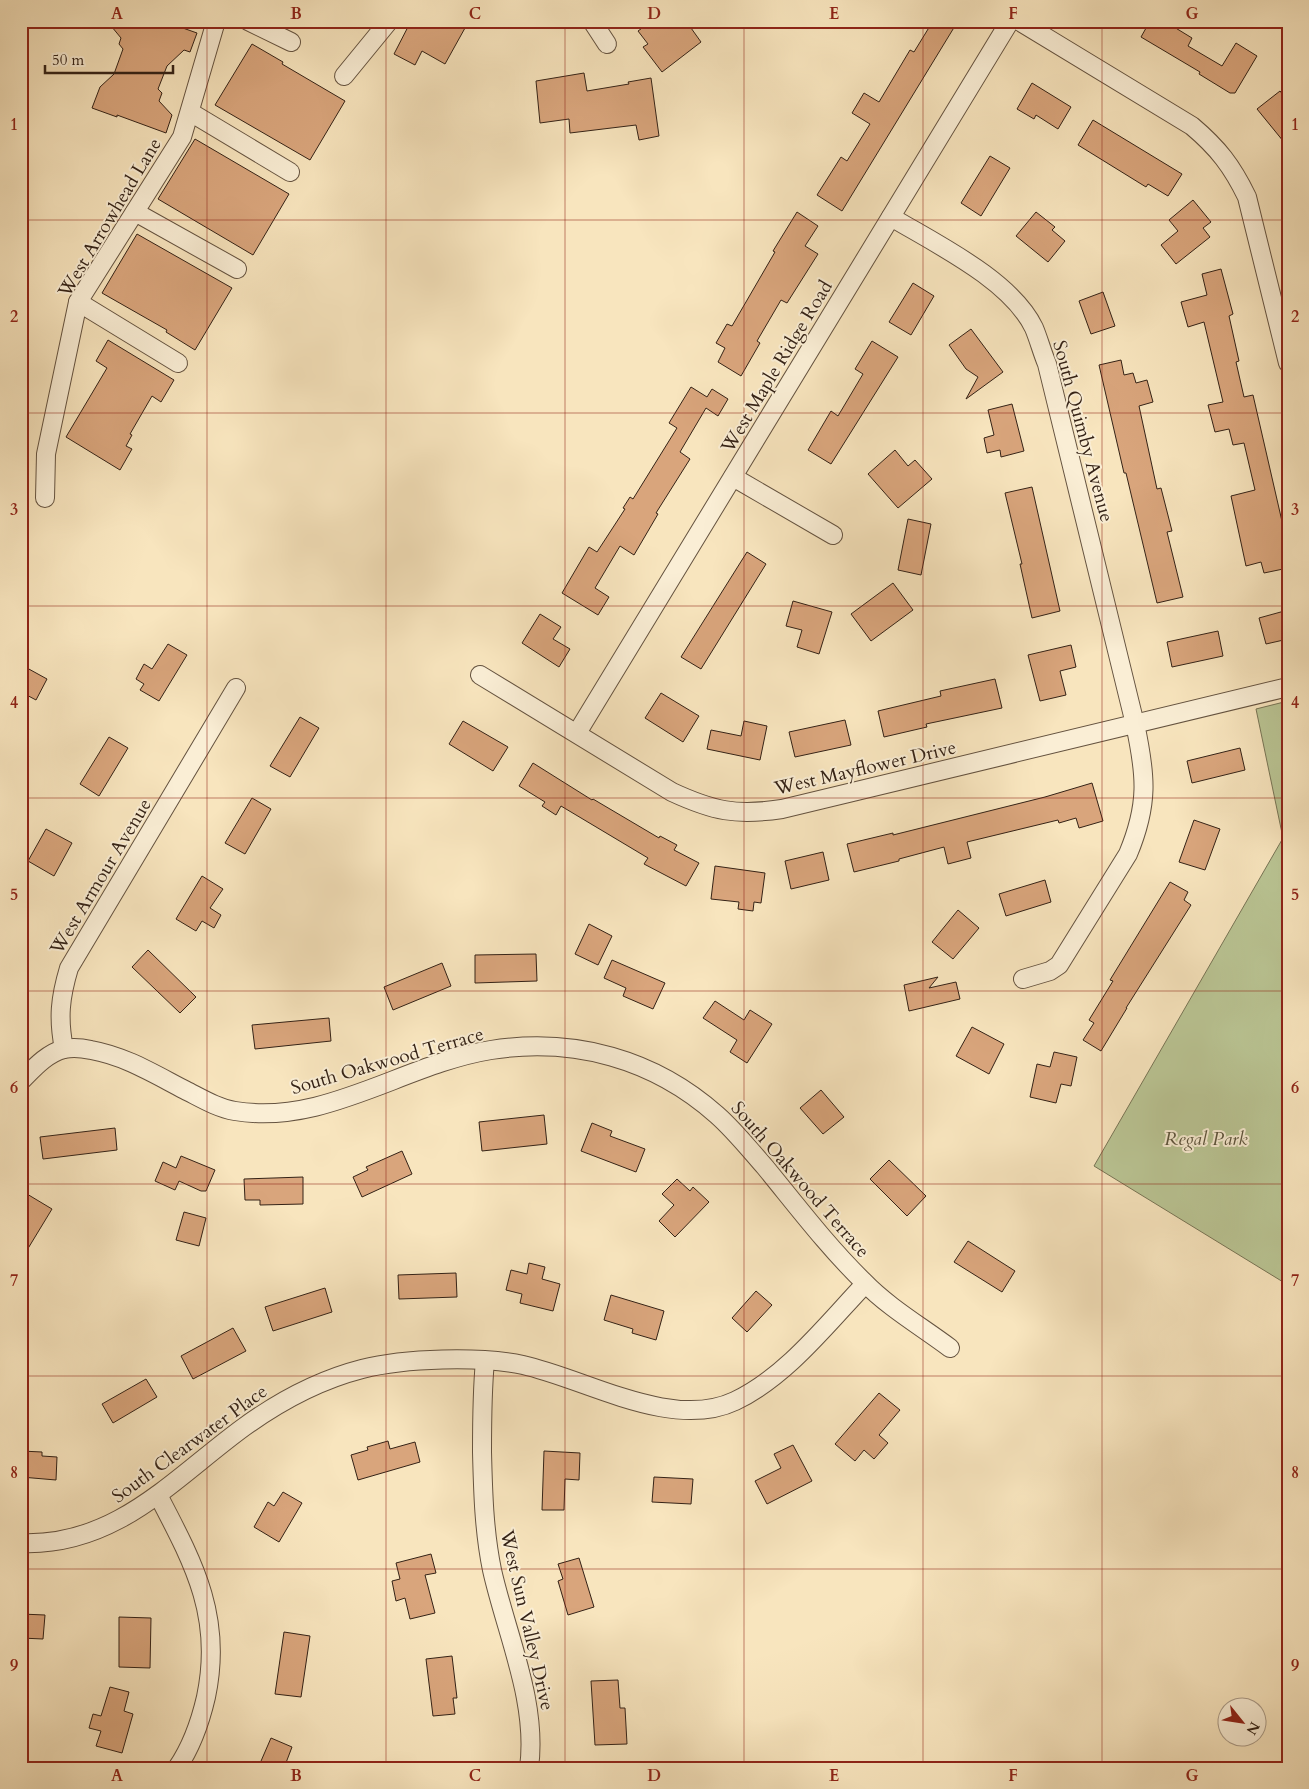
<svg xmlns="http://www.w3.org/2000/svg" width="1309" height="1789" font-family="Cardo,serif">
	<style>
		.green { fill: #bac594; stroke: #777455 }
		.building { fill: #d9a57c; stroke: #342216 }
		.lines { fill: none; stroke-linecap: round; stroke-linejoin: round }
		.minor-casing { stroke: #655340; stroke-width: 20 }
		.minor { stroke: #faeed5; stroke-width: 18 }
		.grid { fill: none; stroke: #8f2418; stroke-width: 1; stroke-opacity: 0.55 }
		.labels { text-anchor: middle; stroke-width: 4; stroke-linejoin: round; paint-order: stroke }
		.street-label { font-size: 19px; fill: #342216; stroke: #faeed5 }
		.park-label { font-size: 19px; font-style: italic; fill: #5c533c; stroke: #faeed5 }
		.neatline { fill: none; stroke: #8f2418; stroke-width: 2 }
		.grid-label { font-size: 16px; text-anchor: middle; font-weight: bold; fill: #8f2418 }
	</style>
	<rect width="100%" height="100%" fill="#f8e5be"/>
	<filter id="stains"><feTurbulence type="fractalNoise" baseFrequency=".004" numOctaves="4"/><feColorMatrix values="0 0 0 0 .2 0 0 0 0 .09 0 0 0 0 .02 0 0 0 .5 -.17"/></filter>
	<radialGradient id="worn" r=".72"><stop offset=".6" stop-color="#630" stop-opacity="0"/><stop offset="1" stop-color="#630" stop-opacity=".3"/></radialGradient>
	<polygon class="green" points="1288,701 1288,1285 1094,1166 1283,838 1256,709"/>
	<g class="building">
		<polygon points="107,21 163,21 197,33 190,52 184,50 167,66 158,89 162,93 159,101 172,115 166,133 117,115 117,117 92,108 100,87 114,74 123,49 119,44 121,38"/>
		<polygon points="411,21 454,21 465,28 445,64 422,51 415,65 394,54"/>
		<polygon points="652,21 686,21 701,42 662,72 643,47 648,44 638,31"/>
		<polygon points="933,21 958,21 842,211 817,195 841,157 847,161 870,124 852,113 864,93 879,102 910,50 914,52"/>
		<polygon points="1150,21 1177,21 1174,27 1192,38 1188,46 1222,66 1236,43 1257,56 1235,93 1230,93 1199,74 1200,72 1141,37"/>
		<polygon points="252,44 283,62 282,64 345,101 310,160 215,105"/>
		<polygon points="584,73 587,91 629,84 628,82 651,78 659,136 639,140 636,125 570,133 569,119 540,123 536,81"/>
		<polygon points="1032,83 1071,107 1058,129 1036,115 1034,119 1017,109"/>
		<polygon points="1280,91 1288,101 1288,147 1257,109"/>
		<polygon points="1093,120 1182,174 1168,196 1148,184 1146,187 1078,145"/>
		<polygon points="195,139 289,194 253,255 158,199"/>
		<polygon points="990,156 1010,168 981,216 961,203"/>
		<polygon points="1193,200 1211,222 1203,228 1210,237 1176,264 1161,245 1178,231 1169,220"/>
		<polygon points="797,212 818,226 805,246 818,254 787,303 781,300 757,341 760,343 741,376 718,362 725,348 716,343 727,324 732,326 775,252 773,251"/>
		<polygon points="1036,212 1055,227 1052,230 1065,241 1048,262 1016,236"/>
		<polygon points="137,234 232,288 195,350 166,332 167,330 102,293"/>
		<polygon points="1221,269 1233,314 1229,316 1239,361 1236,362 1244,397 1253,395 1284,530 1285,529 1288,539 1288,568 1264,573 1261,562 1246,566 1231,496 1255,490 1244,443 1233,445 1229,429 1215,432 1208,405 1223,402 1204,322 1188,327 1181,302 1207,295 1202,274"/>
		<polygon points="913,283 934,296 911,335 889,322"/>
		<polygon points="1103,292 1115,326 1091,334 1079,301"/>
		<polygon points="971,329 1003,372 966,399 978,377 966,369 949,345"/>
		<polygon points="108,340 174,380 161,402 152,396 130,434 132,435 126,446 132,449 120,470 66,437 107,368 96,361"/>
		<polygon points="872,341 898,357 831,464 808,450 831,411 838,416 863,374 855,369"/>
		<polygon points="1121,360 1124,375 1133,373 1136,383 1147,380 1153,402 1139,406 1157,489 1161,488 1172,531 1167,532 1183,597 1157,603 1126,473 1124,473 1099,365"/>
		<polygon points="691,387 707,397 712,389 728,399 718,416 706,408 680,452 690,459 656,513 658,514 634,555 620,546 595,588 609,597 598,615 562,593 589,547 597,552 625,509 623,508 630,497 633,499 677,428 669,423"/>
		<polygon points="1012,404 1024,451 1001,457 1000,450 987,453 984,438 994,435 988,410"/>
		<polygon points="895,450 908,466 915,460 932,479 898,508 868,474"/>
		<polygon points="1032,487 1060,611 1032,618 1020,564 1022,564 1005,493"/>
		<polygon points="908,519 931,524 921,575 898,570"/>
		<polygon points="747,552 766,564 701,669 681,657"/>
		<polygon points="893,583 913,610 871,641 851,614"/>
		<polygon points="793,601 832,612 819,654 797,647 802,630 786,626"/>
		<polygon points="1288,610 1288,639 1266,644 1259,618"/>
		<polygon points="540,614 561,627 553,639 570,649 559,667 522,643"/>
		<polygon points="1218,631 1223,656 1172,667 1167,642"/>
		<polygon points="168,644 187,655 159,701 140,690 144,684 136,679 144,664 152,669"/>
		<polygon points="1071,645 1076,667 1060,671 1066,695 1040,701 1028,655"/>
		<polygon points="27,668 47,679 36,700 21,692 21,679"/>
		<polygon points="995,679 1002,708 926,724 927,727 884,737 878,711 941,696 940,691"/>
		<polygon points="661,693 699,716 683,742 645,718"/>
		<polygon points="300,717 319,728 290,777 270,766"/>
		<polygon points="845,720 851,745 795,757 789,732"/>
		<polygon points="463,721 508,747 493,771 449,744"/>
		<polygon points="744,721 767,726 760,760 707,749 711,730 741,736"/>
		<polygon points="109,737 128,748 99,796 80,784"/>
		<polygon points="1240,748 1245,770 1192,783 1187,761"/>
		<polygon points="533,763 592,800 593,799 659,838 660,836 677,845 674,850 699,863 686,886 644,864 648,858 561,806 556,815 542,806 545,802 519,786"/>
		<polygon points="1092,783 1103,821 1079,828 1076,818 1059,823 1058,820 967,842 971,858 948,864 944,847 899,859 899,861 854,872 847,844 893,833 893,835 1045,797"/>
		<polygon points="252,798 271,809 245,854 225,843"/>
		<polygon points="1194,820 1220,829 1205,870 1179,862"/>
		<polygon points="46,829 72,843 54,876 28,861"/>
		<polygon points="823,852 829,880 791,889 785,861"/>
		<polygon points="715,866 765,873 761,903 754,902 753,911 738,909 739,902 711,899"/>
		<polygon points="202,876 223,889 210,908 221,915 214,928 202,921 196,931 176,919"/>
		<polygon points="1045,880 1051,902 1006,916 999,894"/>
		<polygon points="1170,882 1188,892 1184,900 1191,905 1126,1008 1127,1008 1101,1051 1083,1040 1094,1023 1089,1020 1113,981 1110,980"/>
		<polygon points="958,910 979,928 953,959 932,942"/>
		<polygon points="589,924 612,936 598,965 575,954"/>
		<polygon points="148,950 196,997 180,1013 132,967"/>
		<polygon points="536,954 537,981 475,983 475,955"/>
		<polygon points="612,960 665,983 653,1009 623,996 626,988 604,978"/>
		<polygon points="442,963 451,986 393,1010 384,987"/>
		<polygon points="938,977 929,988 956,982 960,999 909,1011 904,985"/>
		<polygon points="715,1001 744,1020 750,1010 772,1024 747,1063 730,1052 737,1040 703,1018"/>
		<polygon points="329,1018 331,1041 255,1049 252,1025"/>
		<polygon points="972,1027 1004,1044 989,1074 956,1056"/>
		<polygon points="1054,1052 1077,1057 1071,1086 1061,1084 1056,1103 1030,1097 1037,1064 1050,1067"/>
		<polygon points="821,1090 844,1117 823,1134 800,1108"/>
		<polygon points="544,1115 547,1144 482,1151 479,1122"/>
		<polygon points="592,1123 612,1131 610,1136 645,1149 636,1172 581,1151"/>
		<polygon points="115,1128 117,1150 43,1159 40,1137"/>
		<polygon points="402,1151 412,1174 362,1197 353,1177 368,1170 366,1167"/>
		<polygon points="181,1156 215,1170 206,1191 201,1191 179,1181 175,1190 155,1181 163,1162 176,1168"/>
		<polygon points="889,1160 926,1196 907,1216 870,1179"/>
		<polygon points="303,1177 303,1204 260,1205 260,1200 245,1200 244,1179"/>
		<polygon points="677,1179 690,1191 693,1187 709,1202 675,1237 659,1221 674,1205 662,1194"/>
		<polygon points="27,1194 52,1209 21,1260 21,1203"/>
		<polygon points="184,1212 206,1218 199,1246 176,1240"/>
		<polygon points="968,1241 1015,1271 1002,1292 954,1262"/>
		<polygon points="529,1263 545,1267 542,1279 560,1284 553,1311 520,1303 522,1294 506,1290 511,1270 527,1274"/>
		<polygon points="456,1273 457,1297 399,1299 398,1275"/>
		<polygon points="325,1288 332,1312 273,1331 265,1307"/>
		<polygon points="756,1291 772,1305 747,1332 732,1318"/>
		<polygon points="611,1295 664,1311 656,1340 632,1333 633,1329 604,1320"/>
		<polygon points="233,1328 246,1351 193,1379 181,1356"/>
		<polygon points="146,1379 157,1397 113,1423 102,1404"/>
		<polygon points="879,1393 900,1410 879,1435 888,1443 874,1459 864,1450 855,1461 835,1444"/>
		<polygon points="388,1441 390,1449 415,1442 420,1462 358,1480 351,1455 368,1450 367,1447"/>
		<polygon points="793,1445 812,1481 767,1504 755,1481 781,1468 774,1454"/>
		<polygon points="21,1451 42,1452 42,1456 57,1457 56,1480 21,1477"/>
		<polygon points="544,1451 580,1453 579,1480 565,1479 564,1510 542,1510"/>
		<polygon points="654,1477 693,1479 691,1504 652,1502"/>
		<polygon points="283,1492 302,1503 279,1542 254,1527 268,1502 274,1506"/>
		<polygon points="431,1554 436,1573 425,1575 435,1613 410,1619 405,1598 396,1601 392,1581 400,1579 396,1563"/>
		<polygon points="579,1558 594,1607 568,1615 558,1581 563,1579 558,1564"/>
		<polygon points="21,1614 45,1615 43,1639 21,1638"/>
		<polygon points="119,1617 151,1618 150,1668 119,1667"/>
		<polygon points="284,1632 310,1636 301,1697 275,1694"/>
		<polygon points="452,1656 457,1698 453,1698 455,1714 433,1716 426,1659"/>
		<polygon points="618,1680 620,1708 625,1708 627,1744 595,1745 591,1681"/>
		<polygon points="110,1687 129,1692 124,1711 133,1714 122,1753 96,1746 101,1731 89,1728 93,1714 101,1716"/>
		<polygon points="271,1738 292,1747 284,1768 258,1768"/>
	</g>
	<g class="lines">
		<g class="minor-casing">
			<g id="minor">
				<polyline points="248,21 291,42"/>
				<polyline points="592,21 607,44"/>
				<path d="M 1019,21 L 1192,126 C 1218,148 1232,166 1247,197 L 1288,363"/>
				<polyline points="344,76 389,21"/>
				<polyline points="190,112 290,172"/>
				<polyline points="135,212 237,269"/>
				<path d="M 891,217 C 936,244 1011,280 1034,328 C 1039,340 1042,352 1047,364 L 1135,724 C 1146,775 1149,804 1128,854 L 1059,965 L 1050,971 L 1023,979"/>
				<polyline points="78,302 178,363"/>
				<polyline points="733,477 833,535"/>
				<polyline points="45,498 46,454 78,302 182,137 216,21"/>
				<path d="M 480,675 L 672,792 C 713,811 736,816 782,809 L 1288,687"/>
				<polyline points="577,733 1010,21"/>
				<path d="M 64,1049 C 58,1018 60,998 69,968 L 236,688"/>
				<path d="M 21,1081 C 33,1069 47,1053 64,1049 C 73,1047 82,1048 91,1050 C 125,1056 154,1074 185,1090 C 201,1098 217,1108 235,1111 C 325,1126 404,1064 491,1050 C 574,1037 654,1059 717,1115 C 735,1131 750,1150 765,1167 C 797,1206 828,1247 864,1282 C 888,1307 922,1327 950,1348"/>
				<path d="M 485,1361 C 482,1392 482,1422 482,1452 C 483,1492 484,1531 492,1570 C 506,1633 538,1702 529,1768"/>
				<path d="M 158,1495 C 194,1564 223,1617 206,1697 C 200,1723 192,1746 177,1768"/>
				<path d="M 21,1543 C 116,1547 174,1478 244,1427 C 280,1401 319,1380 362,1369 C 405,1358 480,1356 523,1365 C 586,1379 672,1431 735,1401 C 786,1377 827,1324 865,1284"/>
			</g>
		</g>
		<use href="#minor" class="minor"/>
	</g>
	<path class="grid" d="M 207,21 L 207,1768M 386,21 L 386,1768M 565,21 L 565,1768M 744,21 L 744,1768M 923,21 L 923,1768M 1102,21 L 1102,1768M 21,220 L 1288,220M 21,413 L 1288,413M 21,606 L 1288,606M 21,798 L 1288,798M 21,991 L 1288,991M 21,1184 L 1288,1184M 21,1376 L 1288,1376M 21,1569 L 1288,1569"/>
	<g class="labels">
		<g class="street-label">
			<text transform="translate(109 217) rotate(-59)" y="7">West Arrowhead Lane</text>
			<text transform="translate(776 366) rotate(-59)" y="7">West Maple Ridge Road</text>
			<text transform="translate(1084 431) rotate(75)" y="7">South Quimby Avenue</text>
			<text transform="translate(865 767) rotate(-13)" y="7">West Mayflower Drive</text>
			<text transform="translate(100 876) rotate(-59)" y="7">West Armour Avenue</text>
			<text transform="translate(387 1060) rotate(-16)" y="7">South Oakwood Terrace</text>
			<text transform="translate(801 1179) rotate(49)" y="7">South Oakwood Terrace</text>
			<text transform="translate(189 1443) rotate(-36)" y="7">South Clearwater Place</text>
			<text transform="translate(528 1620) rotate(77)" y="7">West Sun Valley Drive</text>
		</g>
		<g class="park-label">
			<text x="1206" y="1145">Regal Park</text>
		</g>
	</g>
	<rect width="1309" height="1789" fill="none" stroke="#f8e5be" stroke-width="55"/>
	<g transform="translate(1242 1722) rotate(120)"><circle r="24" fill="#faeed5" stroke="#ab9c89"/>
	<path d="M0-4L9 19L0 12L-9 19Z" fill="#8f2418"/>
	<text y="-8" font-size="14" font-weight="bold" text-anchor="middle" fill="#342216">N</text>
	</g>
	<path d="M45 65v8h128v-8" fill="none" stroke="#342216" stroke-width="2.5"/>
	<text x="52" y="65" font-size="15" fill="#342216" stroke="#faeed5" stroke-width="4" paint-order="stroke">50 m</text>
	<rect x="28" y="28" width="1254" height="1734" class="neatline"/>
	<g class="grid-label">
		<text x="117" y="19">A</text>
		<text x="296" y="19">B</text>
		<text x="475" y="19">C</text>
		<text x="654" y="19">D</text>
		<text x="834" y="19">E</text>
		<text x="1013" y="19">F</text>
		<text x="1192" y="19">G</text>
		<text x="14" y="130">1</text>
		<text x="1295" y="130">1</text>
		<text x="14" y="322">2</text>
		<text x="1295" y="322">2</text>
		<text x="14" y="515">3</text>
		<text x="1295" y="515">3</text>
		<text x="14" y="708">4</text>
		<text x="1295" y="708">4</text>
		<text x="14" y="900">5</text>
		<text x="1295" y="900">5</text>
		<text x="14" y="1093">6</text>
		<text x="1295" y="1093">6</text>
		<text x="14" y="1286">7</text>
		<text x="1295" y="1286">7</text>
		<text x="14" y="1478">8</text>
		<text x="1295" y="1478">8</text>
		<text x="14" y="1671">9</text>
		<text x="1295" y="1671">9</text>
		<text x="117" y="1781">A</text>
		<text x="296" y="1781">B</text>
		<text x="475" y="1781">C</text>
		<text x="654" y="1781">D</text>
		<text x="834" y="1781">E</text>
		<text x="1013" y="1781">F</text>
		<text x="1192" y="1781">G</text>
	</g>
	<rect width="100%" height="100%" filter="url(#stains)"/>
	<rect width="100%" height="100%" fill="url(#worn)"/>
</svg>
